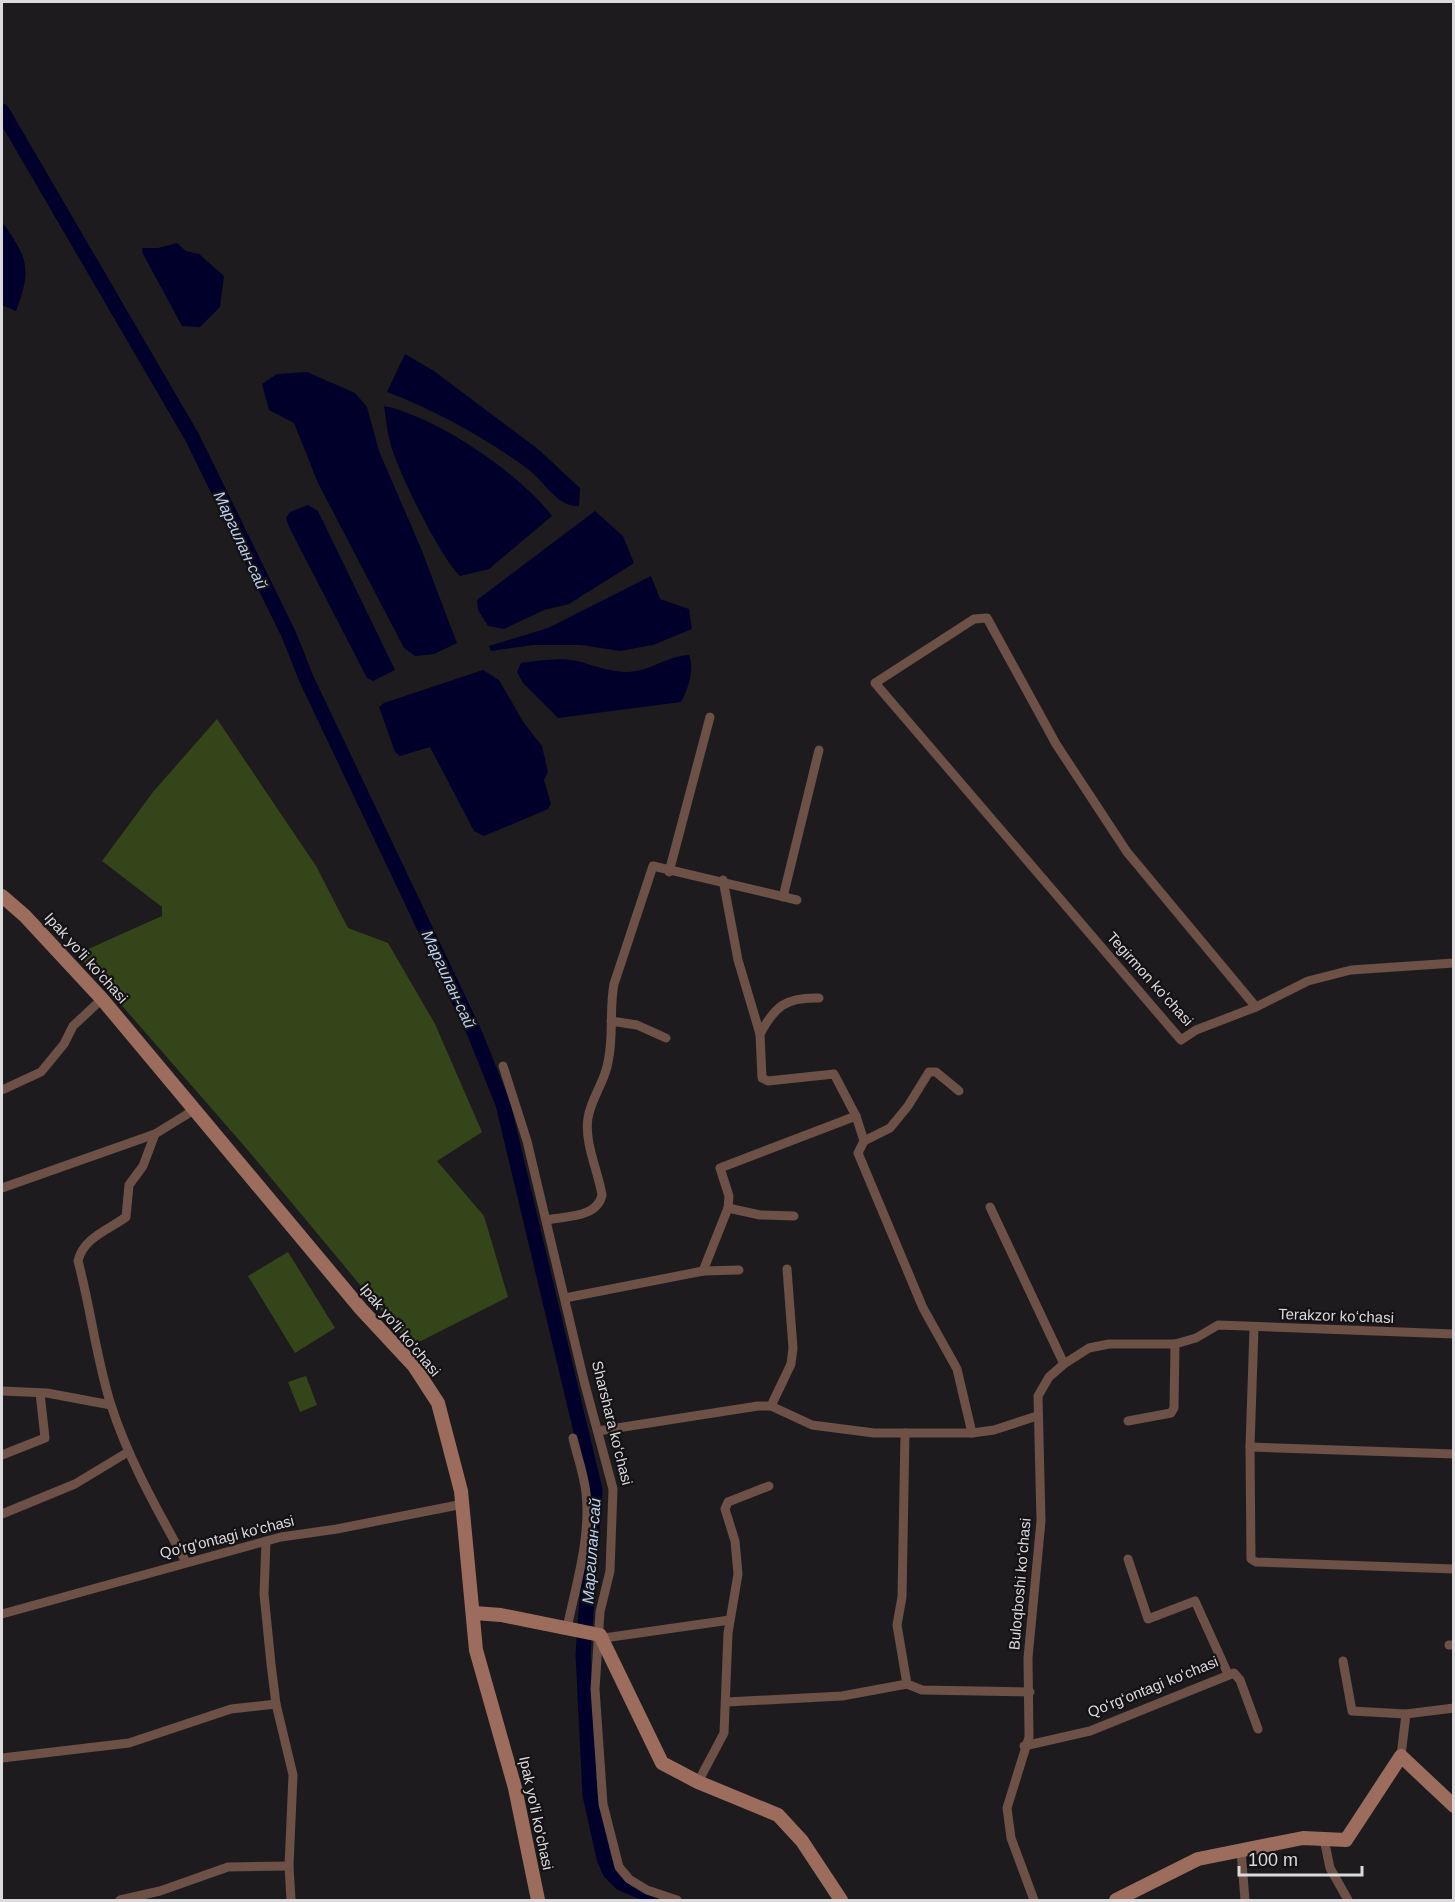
<svg xmlns="http://www.w3.org/2000/svg" width="1455" height="1902" font-family="Arial,sans-serif">
	<style>
		.green { fill: #344519 }
		.water { fill: #00002a }
		.lines { fill: none; stroke-linecap: round; stroke-linejoin: round }
		.river { stroke: #00002a; stroke-width: 15 }
		.street { stroke: #6d5046; stroke-width: 9 }
		.secondary { stroke: #9c6d5d; stroke-width: 14 }
		.labels { text-anchor: middle; stroke-width: 4.5; stroke-linejoin: round; paint-order: stroke }
		.street-label { font-size: 15px; fill: #dbdadc; stroke: #141215 }
		.water-label { font-size: 16px; font-style: italic; fill: #bdd2f1; stroke: #141215 }
	</style>
	<rect width="100%" height="100%" fill="#1d1b1e"/>
	<g class="green">
		<polygon points="217,719 316,866 348,928 388,943 435,1024 482,1132 437,1161 484,1216 508,1297 411,1346 246,1148 77,954 162,916 162,907 102,861 153,792"/>
		<polygon points="288,1252 335,1328 295,1353 248,1276"/>
		<polygon points="306,1376 317,1405 300,1412 288,1382"/>
	</g>
	<g class="water">
		<path d="M 2,222 C 28,258 32,269 16,311 L 2,305 Z"/>
		<polygon points="177,243 186,251 199,254 224,276 220,307 200,327 182,326 143,254 142,248 158,248"/>
		<path d="M 405,354 L 434,371 L 538,449 L 580,488 L 579,506 C 557,507 546,483 529,470 C 486,438 437,411 387,392 Z"/>
		<polygon points="307,372 355,393 367,407 379,451 420,546 457,643 434,654 415,656 404,648 318,483 294,423 269,410 262,384 277,374"/>
		<path d="M 384,406 C 435,416 521,474 552,516 L 489,569 L 460,576 C 441,559 396,468 390,442 C 387,431 386,418 384,406 Z"/>
		<polygon points="308,505 318,511 395,670 373,681 367,678 289,527 286,518 290,512"/>
		<polygon points="595,511 623,536 634,563 569,604 544,610 504,629 488,626 478,610 477,600"/>
		<polygon points="651,576 660,599 689,609 692,629 653,645 620,651 581,645 533,645 491,651 489,646 548,628"/>
		<path d="M 689,655 C 695,668 688,690 681,702 L 558,718 L 523,683 L 517,672 L 521,663 C 539,661 559,657 577,661 C 593,665 609,672 627,672 C 648,672 667,656 689,655 Z"/>
		<polygon points="483,670 499,680 524,723 542,746 548,772 544,780 551,804 548,809 484,836 474,831 430,747 400,756 395,752 379,707 384,703"/>
	</g>
	<g class="lines">
		<polyline class="river" points="2,111 192,437 289,635 306,678 475,1034 503,1104 595,1490 583,1654 590,1795 604,1858 610,1872 621,1883 661,1900"/>
		<g class="street">
			<polyline points="669,872 710,717"/>
			<polyline points="723,880 738,960 760,1034 762,1078 768,1081 834,1074 856,1116 864,1141 858,1153 923,1308 957,1369 972,1433"/>
			<polyline points="783,897 819,750"/>
			<polyline points="1256,1007 1127,852 1056,744 987,618 974,619 875,683 1181,1040 1196,1030 1256,1007 1308,981 1351,970 1454,963"/>
			<polyline points="611,1021 637,1025 666,1038"/>
			<path d="M 760,1034 C 775,1006 786,997 819,998"/>
			<polyline points="503,1066 527,1141 584,1381 613,1489 610,1571 600,1612 595,1689 603,1804 619,1867 629,1879 647,1890 677,1900"/>
			<polyline points="2,1090 41,1072 64,1044 73,1026 102,999"/>
			<path d="M 155,1134 L 143,1166 L 129,1185 L 126,1217 C 108,1230 83,1238 78,1261 C 91,1309 96,1358 111,1405 C 129,1461 158,1511 186,1562"/>
			<polyline points="864,1141 890,1128 908,1106 929,1072 936,1072 959,1091"/>
			<polyline points="2,1188 155,1134 194,1110"/>
			<polyline points="990,1207 1064,1364"/>
			<polyline points="728,1208 760,1215 794,1216"/>
			<path d="M 547,1220 C 566,1216 597,1218 602,1195 C 598,1171 584,1142 588,1118 C 591,1098 605,1082 608,1062 C 614,1036 609,1010 614,984 L 653,866 L 797,900"/>
			<polyline points="703,1271 728,1208 729,1196 720,1168 856,1116"/>
			<polyline points="565,1298 703,1271 739,1270"/>
			<polyline points="1254,1328 1250,1447 1251,1559 1256,1562 1454,1569"/>
			<polyline points="2,1391 47,1393 111,1405"/>
			<polyline points="771,1406 791,1364 793,1348 787,1269"/>
			<polyline points="1128,1421 1171,1413 1174,1408 1175,1344"/>
			<polyline points="598,1431 758,1406 771,1406 812,1425 874,1433 972,1433 994,1430 1037,1416"/>
			<polyline points="905,1433 902,1597 897,1625 907,1684"/>
			<polyline points="1250,1447 1454,1454"/>
			<polyline points="2,1455 45,1438 40,1393"/>
			<polyline points="2,1514 75,1484 128,1452"/>
			<polyline points="266,1541 264,1594 271,1664 276,1704 293,1775 289,1866 291,1900"/>
			<polyline points="1128,1559 1148,1619 1195,1601 1228,1674"/>
			<polyline points="2,1614 281,1537 337,1529 463,1504"/>
			<path d="M 567,1628 C 576,1585 591,1537 586,1493 C 584,1474 577,1456 573,1438"/>
			<polyline points="604,1638 730,1620"/>
			<polyline points="1449,1645 1454,1645"/>
			<polyline points="1343,1661 1352,1711 1406,1714"/>
			<polyline points="727,1702 842,1696 907,1684 922,1690 1030,1692"/>
			<polyline points="1024,1746 1090,1731 1234,1673 1240,1680 1258,1729"/>
			<polyline points="1401,1756 1406,1714 1454,1708"/>
			<polyline points="2,1758 129,1743 231,1709 276,1704"/>
			<polyline points="698,1782 724,1733 728,1633 738,1574 735,1541 725,1509 728,1502 769,1486"/>
			<polyline points="1324,1839 1330,1868 1348,1900"/>
			<polyline points="1241,1850 1245,1900"/>
			<polyline points="120,1900 160,1891 228,1867 289,1866"/>
			<polyline points="1034,1900 1011,1838 1007,1808 1029,1737 1028,1658 1041,1521 1038,1396 1049,1377 1064,1364 1089,1348 1109,1344 1175,1344 1196,1338 1218,1325 1454,1334"/>
		</g>
		<g class="secondary">
			<polyline points="2,896 25,916 102,999 361,1309 414,1366 438,1403 461,1491 476,1650 515,1788 538,1900"/>
			<polyline points="474,1613 501,1615 600,1635 662,1763 698,1782 778,1815 802,1841 841,1900"/>
			<polyline points="1116,1900 1198,1859 1303,1838 1346,1840 1401,1756 1454,1806"/>
		</g>
	</g>
	<g class="labels">
		<g class="street-label">
			<text transform="translate(86 958) rotate(48)" y="5">Ipak yo'li ko'chasi</text>
			<text transform="translate(1150 979) rotate(48)" y="5">Tegirmon koʻchasi</text>
			<text transform="translate(1336 1316) rotate(2)" y="5">Terakzor koʻchasi</text>
			<text transform="translate(400 1330) rotate(50)" y="5">Ipak yo'li ko'chasi</text>
			<text transform="translate(612 1423) rotate(76)" y="5">Sharshara koʻchasi</text>
			<text transform="translate(227 1537) rotate(-14)" y="5">Qo'rg'ontagi ko'chasi</text>
			<text transform="translate(1020 1584) rotate(-85)" y="5">Buloqboshi koʻchasi</text>
			<text transform="translate(1153 1687) rotate(-22)" y="5">Qoʻrgʻontagi koʻchasi</text>
			<text transform="translate(536 1813) rotate(78)" y="5">Ipak yo'li ko'chasi</text>
		</g>
		<g class="water-label">
			<text transform="translate(241 540) rotate(65)" y="6">Маргилан-сай</text>
			<text transform="translate(449 979) rotate(65)" y="6">Маргилан-сай</text>
			<text transform="translate(591 1551) rotate(-86)" y="6">Маргилан-сай</text>
		</g>
	</g>
	<rect width="1455" height="1902" fill="none" stroke="#dbdadc" stroke-width="6"/>
	<path d="M1239 1866v9h123v-9" fill="none" stroke="#dbdadc" stroke-width="3"/>
	<text x="1248" y="1866" font-size="18" fill="#dbdadc" stroke="#141215" stroke-width="4.5" paint-order="stroke">100 m</text>
</svg>
